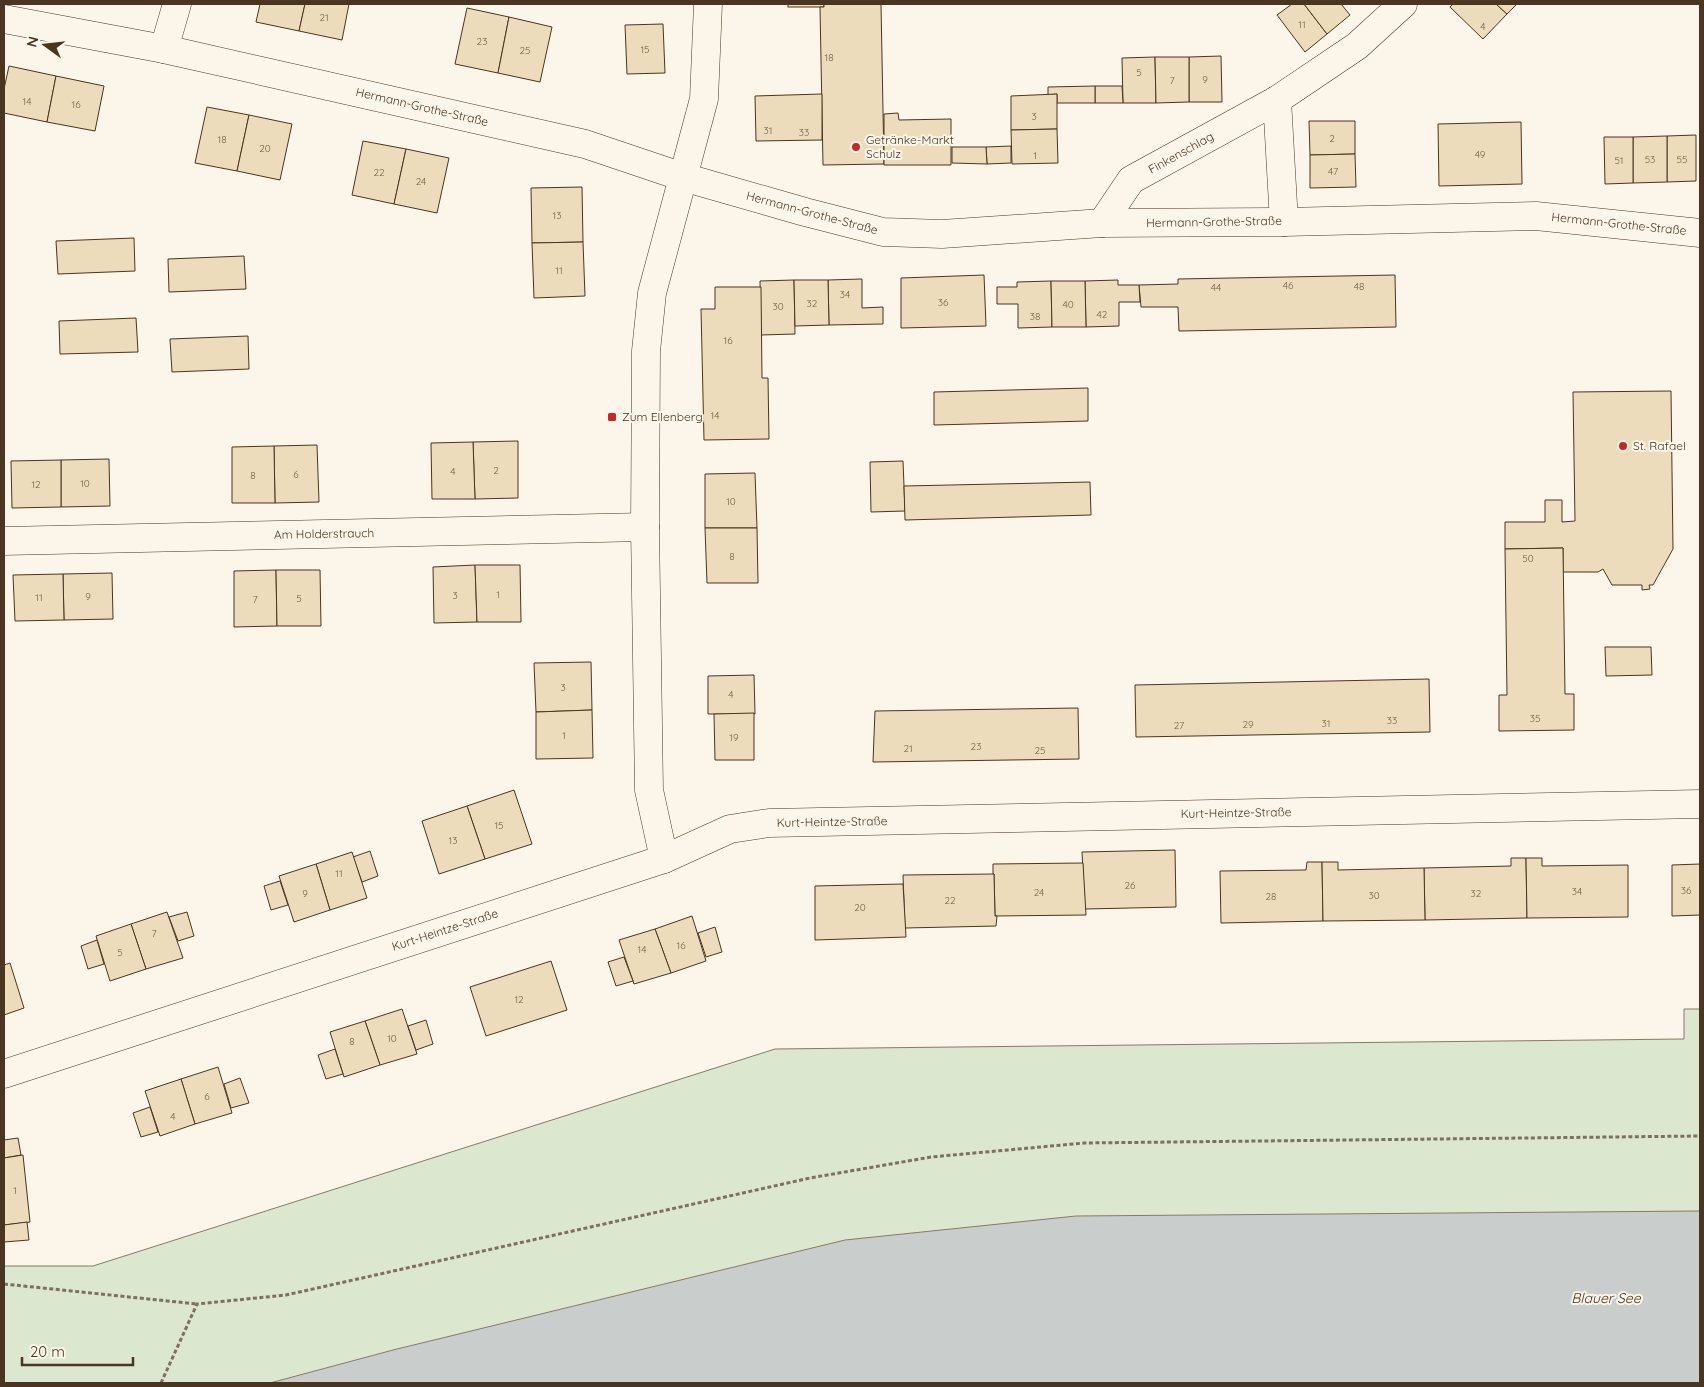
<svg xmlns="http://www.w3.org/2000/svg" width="1704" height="1387" font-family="Quicksand,sans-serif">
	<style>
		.green { fill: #dce7d0; stroke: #887966 }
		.water { fill: #c9cecd; stroke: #887966 }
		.building { fill: #ecdcbc; stroke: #4a3520 }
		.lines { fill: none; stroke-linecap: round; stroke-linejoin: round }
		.minor-casing { stroke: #4a3520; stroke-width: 29 }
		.path { stroke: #7f6f5c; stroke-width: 3; stroke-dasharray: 4 2.5; stroke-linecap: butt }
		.minor { stroke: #fbf6e9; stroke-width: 28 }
		.poi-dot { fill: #c62828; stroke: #fbf6e9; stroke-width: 2 }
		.labels { text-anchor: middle; stroke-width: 4; stroke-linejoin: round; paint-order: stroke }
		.number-label { font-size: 10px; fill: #725f47 }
		.street-label { font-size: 12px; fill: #4a3520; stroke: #fbf6e9 }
		.poi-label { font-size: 12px; fill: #4a3520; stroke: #fbf6e9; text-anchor: start }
		.water-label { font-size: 14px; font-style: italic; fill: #4a3520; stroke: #fbf6e9 }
	</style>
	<rect width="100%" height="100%" fill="#fbf6e9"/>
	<polygon class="green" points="1684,1009 1700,1009 1700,1383 4,1383 4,1266 93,1266 775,1049 1684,1039"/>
	<polygon class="water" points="1700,1211 1700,1383 270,1383 393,1350 845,1240 1076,1216"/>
	<g class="building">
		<polygon points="260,4 305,4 299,31 256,22"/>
		<polygon points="305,4 349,4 342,40 299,31"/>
		<rect x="788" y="4" width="36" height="3"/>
		<polygon points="824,4 881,4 884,164 823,165 820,7 824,7"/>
		<polygon points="1292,4 1304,4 1327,34 1305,52 1277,15"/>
		<polygon points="1304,4 1341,4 1350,15 1327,34"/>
		<polygon points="1453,4 1496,4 1507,14 1483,39 1450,7"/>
		<polygon points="1496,4 1517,4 1507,14"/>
		<polygon points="467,8 509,17 498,73 455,64"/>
		<polygon points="509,17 552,27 540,82 498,73"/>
		<polygon points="663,24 665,73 627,74 625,25"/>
		<polygon points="1221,56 1222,102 1189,102 1189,57"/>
		<polygon points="1155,57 1156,103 1123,103 1122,58"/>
		<polygon points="1155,57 1189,57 1189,102 1156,103"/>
		<polygon points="9,66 56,76 47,122 4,113 4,89"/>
		<polygon points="56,76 104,86 95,131 47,122"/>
		<polygon points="1095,86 1122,86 1123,103 1095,103"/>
		<polygon points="1095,86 1095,103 1057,103 1057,94 1048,95 1048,87"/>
		<polygon points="822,94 822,140 756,141 755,96"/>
		<polygon points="1057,94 1057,129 1011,130 1011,96"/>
		<polygon points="207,107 249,115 237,171 195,163"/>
		<polygon points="898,113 899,120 951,119 951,165 884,165 884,114"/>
		<polygon points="249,115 292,124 280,180 237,171"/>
		<polygon points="1309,121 1355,121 1355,154 1310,155"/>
		<polygon points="1521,122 1522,184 1439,186 1438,124"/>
		<polygon points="1057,129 1058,163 1012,164 1011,130"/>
		<polygon points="1696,135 1696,181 1667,182 1667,136"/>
		<polygon points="1667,136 1667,182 1633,183 1633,137"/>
		<polygon points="1604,137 1633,137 1633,183 1605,184"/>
		<polygon points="363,141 406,149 394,204 352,195"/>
		<polygon points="1011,146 1011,163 987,164 986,147"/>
		<polygon points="952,147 986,147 987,164 952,163"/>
		<polygon points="406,149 449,158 437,213 394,204"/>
		<polygon points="1355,154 1356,187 1310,188 1310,155"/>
		<polygon points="582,187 583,242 532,243 531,188"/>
		<polygon points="134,238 135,271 58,274 56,241"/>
		<polygon points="583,242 585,296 534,298 532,243"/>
		<polygon points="244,256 246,289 169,292 168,259"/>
		<polygon points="984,275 986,326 901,328 901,278"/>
		<polygon points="1395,275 1396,327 1179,331 1178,307 1141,307 1139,285 1178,284 1178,279"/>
		<polygon points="862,279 862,308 883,307 883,324 829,325 828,280"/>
		<polygon points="794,280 795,334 761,335 760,281"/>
		<polygon points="794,280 828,280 829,325 795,326"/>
		<polygon points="1118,280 1118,285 1139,285 1140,302 1119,302 1119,326 1086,327 1085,281"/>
		<polygon points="1051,281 1052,327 1018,328 1018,304 997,304 997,287 1017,287 1017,282"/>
		<polygon points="1051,281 1085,281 1086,327 1052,327"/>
		<polygon points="715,287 761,287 762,378 768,378 769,439 704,440 701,309 715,309"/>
		<polygon points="136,318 138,352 60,354 59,321"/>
		<polygon points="248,336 249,369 172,372 170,339"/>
		<polygon points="1088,388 1088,421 934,425 934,392"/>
		<polygon points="1671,391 1673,549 1653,585 1649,585 1650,589 1642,590 1642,585 1612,585 1603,569 1598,572 1563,572 1563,548 1505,549 1505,522 1545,522 1545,500 1562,500 1562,522 1575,521 1573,392"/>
		<polygon points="518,441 518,498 475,499 473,442"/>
		<polygon points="473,442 475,499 432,499 431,443"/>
		<polygon points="317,445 319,502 275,503 274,446"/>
		<polygon points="274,446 275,503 232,503 232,447"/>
		<polygon points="109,459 110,506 61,507 61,460"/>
		<polygon points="61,460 61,507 12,508 11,461"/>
		<polygon points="903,461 905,511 871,512 870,462"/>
		<polygon points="755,473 757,528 705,528 705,474"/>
		<polygon points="1090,482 1091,515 905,520 904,486"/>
		<polygon points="705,528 757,528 758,583 707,583"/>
		<polygon points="1563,548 1565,694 1574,694 1574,730 1499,731 1499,695 1507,695 1505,549"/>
		<polygon points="475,565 477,622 434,623 433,567"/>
		<polygon points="475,565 520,565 521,622 477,622"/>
		<polygon points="276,570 277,626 234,627 234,571"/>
		<polygon points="276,570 320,570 321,626 277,626"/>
		<polygon points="112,573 113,619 64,620 63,574"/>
		<polygon points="63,574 64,620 15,621 13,575"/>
		<polygon points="1605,647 1651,647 1652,675 1606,676"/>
		<polygon points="591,662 592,710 536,712 534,663"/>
		<polygon points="754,675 755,714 708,714 708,676"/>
		<polygon points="1429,679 1430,732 1136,737 1135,685"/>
		<polygon points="1078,708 1079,759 873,762 875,711"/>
		<polygon points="592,710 593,758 536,759 536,712"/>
		<polygon points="754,713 754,760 715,760 714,714"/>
		<polygon points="514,790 532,844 485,859 467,806"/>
		<polygon points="467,806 485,859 439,874 422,821"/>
		<polygon points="1175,850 1176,907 1085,909 1082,852"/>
		<polygon points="370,851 378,876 362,882 353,857"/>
		<polygon points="352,852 367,898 330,910 316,864"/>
		<polygon points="1511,858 1526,858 1527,918 1425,920 1424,868 1511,866"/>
		<polygon points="1526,858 1542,858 1542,866 1628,865 1628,917 1527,918"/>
		<polygon points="1307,862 1322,862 1323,921 1221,923 1220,871 1306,870"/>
		<polygon points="1322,862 1338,862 1338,870 1424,868 1425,920 1323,921"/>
		<polygon points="1083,863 1086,915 995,916 994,874 993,874 993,864"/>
		<polygon points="316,864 330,910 294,922 279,876"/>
		<polygon points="1700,864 1700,915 1672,916 1672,865"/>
		<polygon points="994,874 995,916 997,916 996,926 905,928 903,875"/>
		<polygon points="280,881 288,905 271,910 264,886"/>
		<polygon points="903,884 906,937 815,940 815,886"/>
		<polygon points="167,912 183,958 146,969 131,924"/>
		<polygon points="187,912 194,936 178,941 169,917"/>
		<polygon points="692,916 706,961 671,973 655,929"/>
		<polygon points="131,924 146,969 110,981 96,936"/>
		<polygon points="715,927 722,952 706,957 698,933"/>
		<polygon points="655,929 671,973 634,984 619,940"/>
		<polygon points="97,940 104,964 88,969 81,946"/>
		<polygon points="624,957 633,981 616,986 608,962"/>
		<polygon points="551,961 567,1010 486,1036 470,987"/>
		<polygon points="10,963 24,1008 4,1015 4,965"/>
		<polygon points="402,1009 417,1054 380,1065 365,1021"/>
		<polygon points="426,1020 433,1044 416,1050 408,1026"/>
		<polygon points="365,1021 380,1065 344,1077 330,1032"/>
		<polygon points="335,1049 343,1074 326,1079 318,1055"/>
		<polygon points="218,1067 232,1113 195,1124 181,1079"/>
		<polygon points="240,1078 249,1103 231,1108 224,1084"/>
		<polygon points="181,1079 195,1124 160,1136 145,1091"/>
		<polygon points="150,1107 158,1132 141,1137 133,1113"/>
		<polygon points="18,1138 21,1155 4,1158 4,1140"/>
		<polygon points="23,1155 30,1222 4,1225 4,1158"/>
		<polygon points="27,1222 29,1240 4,1242 4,1225"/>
	</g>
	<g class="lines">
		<g class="minor-casing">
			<g id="minor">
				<polyline points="4,19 164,49 585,144 683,177 805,212 883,232 942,234 1102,223 1284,222 1536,216 1700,233"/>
				<polyline points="164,49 177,4"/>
				<polyline points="1277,100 1284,222"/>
				<polyline points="1102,223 1131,180 1277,100 1357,46 1403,4"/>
				<polyline points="4,541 645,527"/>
				<polyline points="664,859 649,790 645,527 646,351 652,293 704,99 708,4"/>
				<polyline points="4,1074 664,859 730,829 769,823 1700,804"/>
			</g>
		</g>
		<g class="path">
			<polyline points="4,1284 197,1304"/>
			<polyline points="161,1383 197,1304 286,1295 810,1178 931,1157 1084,1143 1700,1136"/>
		</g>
		<use href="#minor" class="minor"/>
	</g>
	<g class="poi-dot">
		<circle cx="856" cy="147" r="5"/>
		<rect x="607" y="412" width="10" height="10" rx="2.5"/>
		<circle cx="1623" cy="446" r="5"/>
	</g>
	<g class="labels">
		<g class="number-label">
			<text x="324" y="21">21</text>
			<text x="1302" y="28">11</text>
			<text x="1483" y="30">4</text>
			<text x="482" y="45">23</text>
			<text x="645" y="53">15</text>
			<text x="525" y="54">25</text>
			<text x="829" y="61">18</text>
			<text x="1139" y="76">5</text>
			<text x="1205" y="83">9</text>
			<text x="1172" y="84">7</text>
			<text x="27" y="105">14</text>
			<text x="76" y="108">16</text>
			<text x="1034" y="120">3</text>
			<text x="768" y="134">31</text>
			<text x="804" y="136">33</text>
			<text x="1332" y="142">2</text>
			<text x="222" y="143">18</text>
			<text x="265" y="152">20</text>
			<text x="1480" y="158">49</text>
			<text x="1035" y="159">1</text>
			<text x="1650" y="163">53</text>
			<text x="1682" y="163">55</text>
			<text x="1619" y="164">51</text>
			<text x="1333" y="175">47</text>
			<text x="379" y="176">22</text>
			<text x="421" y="185">24</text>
			<text x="557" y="219">13</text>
			<text x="559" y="274">11</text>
			<text x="1288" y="289">46</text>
			<text x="1359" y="290">48</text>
			<text x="1216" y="291">44</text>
			<text x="845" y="298">34</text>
			<text x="943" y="306">36</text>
			<text x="812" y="307">32</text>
			<text x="1068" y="308">40</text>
			<text x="778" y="310">30</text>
			<text x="1102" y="318">42</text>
			<text x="1035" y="320">38</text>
			<text x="728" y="344">16</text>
			<text x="715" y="419">14</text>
			<text x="496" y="474">2</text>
			<text x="453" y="475">4</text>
			<text x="296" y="478">6</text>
			<text x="253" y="479">8</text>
			<text x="85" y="487">10</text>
			<text x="36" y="488">12</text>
			<text x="731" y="505">10</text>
			<text x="732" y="560">8</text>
			<text x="1528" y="562">50</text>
			<text x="498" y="598">1</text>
			<text x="455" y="599">3</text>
			<text x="88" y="600">9</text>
			<text x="39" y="601">11</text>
			<text x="299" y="602">5</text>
			<text x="255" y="603">7</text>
			<text x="563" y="691">3</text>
			<text x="731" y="698">4</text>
			<text x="1535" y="722">35</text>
			<text x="1392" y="724">33</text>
			<text x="1326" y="727">31</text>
			<text x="1248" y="728">29</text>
			<text x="1179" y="729">27</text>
			<text x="564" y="739">1</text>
			<text x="734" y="741">19</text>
			<text x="976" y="750">23</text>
			<text x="908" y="752">21</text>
			<text x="1040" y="754">25</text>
			<text x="499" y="829">15</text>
			<text x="453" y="844">13</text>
			<text x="339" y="877">11</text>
			<text x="1130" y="889">26</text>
			<text x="1686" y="894">36</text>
			<text x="1577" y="895">34</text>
			<text x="1039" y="896">24</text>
			<text x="305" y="897">9</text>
			<text x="1476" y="897">32</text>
			<text x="1374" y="899">30</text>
			<text x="1271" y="900">28</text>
			<text x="950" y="904">22</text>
			<text x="860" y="911">20</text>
			<text x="154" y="937">7</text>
			<text x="681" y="949">16</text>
			<text x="642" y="953">14</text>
			<text x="120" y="956">5</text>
			<text x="519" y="1003">12</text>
			<text x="392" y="1042">10</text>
			<text x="352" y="1045">8</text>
			<text x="207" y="1100">6</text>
			<text x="173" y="1120">4</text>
			<text x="15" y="1194">1</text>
		</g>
		<g class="street-label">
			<text transform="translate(422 107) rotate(13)" y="4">Hermann-Grothe-Straße</text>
			<text transform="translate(1181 153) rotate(-29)" y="4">Finkenschlag</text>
			<text transform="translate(812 213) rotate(15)" y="4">Hermann-Grothe-Straße</text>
			<text transform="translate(1214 222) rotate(-1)" y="4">Hermann-Grothe-Straße</text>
			<text transform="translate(1619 224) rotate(6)" y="4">Hermann-Grothe-Straße</text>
			<text transform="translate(324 534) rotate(-1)" y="4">Am Holderstrauch</text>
			<text transform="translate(1236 813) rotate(-1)" y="4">Kurt-Heintze-Straße</text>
			<text transform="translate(832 822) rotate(-1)" y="4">Kurt-Heintze-Straße</text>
			<text transform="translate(445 930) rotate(-18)" y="4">Kurt-Heintze-Straße</text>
		</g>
		<g class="poi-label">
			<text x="866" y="144">Getränke-Markt<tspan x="866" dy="14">Schulz</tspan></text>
			<text x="622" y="421">Zum Ellenberg</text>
			<text x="1633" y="450">St. Rafael</text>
		</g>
		<g class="water-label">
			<text x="1606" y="1303">Blauer See</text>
		</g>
	</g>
	<rect width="1704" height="1387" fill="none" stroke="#4a3520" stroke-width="10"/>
	<g transform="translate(45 45) rotate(285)" stroke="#fbf6e9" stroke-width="4" paint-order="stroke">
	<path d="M0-4L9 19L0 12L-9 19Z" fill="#4a3520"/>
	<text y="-8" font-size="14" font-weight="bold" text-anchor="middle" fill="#4a3520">N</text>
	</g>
	<path d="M22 1357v8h111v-8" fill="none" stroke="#4a3520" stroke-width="2.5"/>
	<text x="30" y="1357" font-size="15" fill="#4a3520" stroke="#fbf6e9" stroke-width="4" paint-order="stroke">20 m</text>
</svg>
